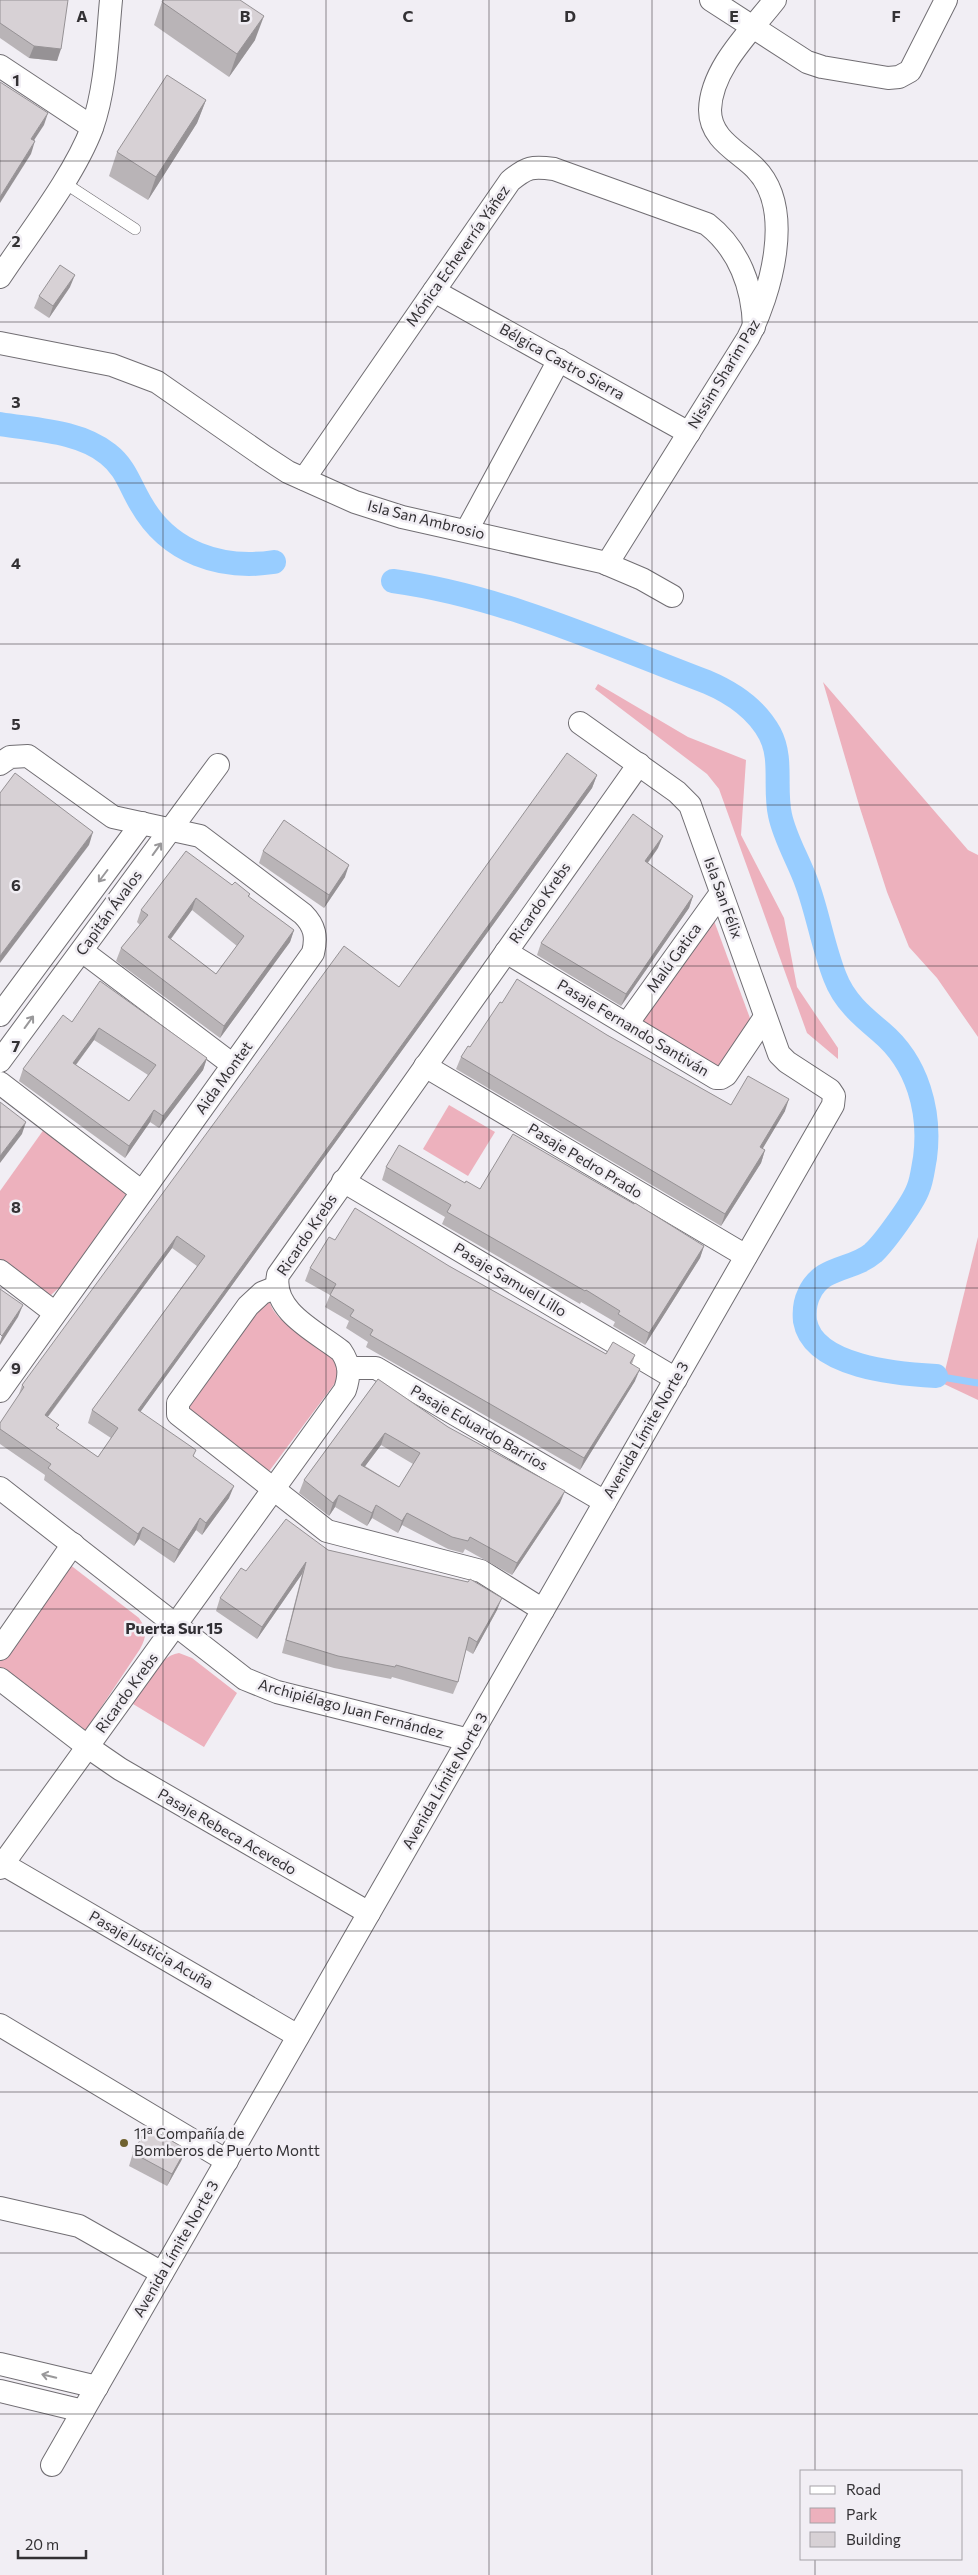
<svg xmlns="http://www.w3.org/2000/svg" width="978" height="2575" font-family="Commissioner,sans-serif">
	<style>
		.green { fill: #edb1bd }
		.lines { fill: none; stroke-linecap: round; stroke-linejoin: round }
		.stream { stroke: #98cdff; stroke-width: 7 }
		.canal { stroke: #98cdff; stroke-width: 24 }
		.service-casing { stroke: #716e73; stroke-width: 12 }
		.minor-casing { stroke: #716e73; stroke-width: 24 }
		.service { stroke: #fff; stroke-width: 11 }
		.minor { stroke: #fff; stroke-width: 22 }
		.wall { fill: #b9b4b7; fill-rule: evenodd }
		.shaded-wall { fill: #969295 }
		.building { fill: #d7d1d5; stroke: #969295; fill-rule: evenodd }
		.oneway { stroke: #99989a }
		.grid { fill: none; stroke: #333134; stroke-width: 1; stroke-opacity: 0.55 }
		.poi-dot { fill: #70622f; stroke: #f1eef4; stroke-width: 2 }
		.labels { text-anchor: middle; stroke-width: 5; stroke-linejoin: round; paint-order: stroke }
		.street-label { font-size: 15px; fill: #333134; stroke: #f1eef4 }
		.poi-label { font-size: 15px; fill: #333134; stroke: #f1eef4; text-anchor: start }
		.neighbourhood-label { font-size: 16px; font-weight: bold; fill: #312f34; stroke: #f1eef4 }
		.grid-label { font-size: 16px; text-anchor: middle; font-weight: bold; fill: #333134; stroke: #f1eef4; stroke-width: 5; stroke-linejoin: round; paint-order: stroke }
	</style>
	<rect width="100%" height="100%" fill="#f1eef4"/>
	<g class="green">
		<polygon points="823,682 968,850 978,855 978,1037 937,978 909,947 887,892 859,805"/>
		<polygon points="598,684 688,737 746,760 741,835 784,918 797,987 838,1048 838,1059 807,1033 719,789 707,774 595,689"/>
		<polygon points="713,918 751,1021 721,1070 644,1027 640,1018"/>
		<polygon points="449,1105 495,1132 468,1176 423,1149"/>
		<polygon points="47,1125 126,1194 63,1284 51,1295 46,1295 0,1261 0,1191"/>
		<polygon points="978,1237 978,1400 942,1383"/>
		<path d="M 262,1303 L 270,1303 C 280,1335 342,1342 338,1379 L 267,1474 L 187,1415 L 185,1404 Z"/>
		<path d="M 69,1564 L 139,1618 C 147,1630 147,1636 140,1649 L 86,1730 L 83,1732 L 0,1672 L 0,1661 Z"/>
		<path d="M 179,1653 L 192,1658 L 237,1693 L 204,1747 L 133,1704 C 145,1686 156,1657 179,1653 Z"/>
	</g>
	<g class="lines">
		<polyline class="stream" points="936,1376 978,1383"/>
		<g class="canal">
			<path d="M 0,424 C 36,430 79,431 108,454 C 126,468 130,486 141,504 C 169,553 221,570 274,562"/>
			<path d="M 393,581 C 502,596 604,643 707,682 C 733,693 756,708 770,734 C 783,759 774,788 780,815 C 785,839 799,861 807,884 C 818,914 823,947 835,977 C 844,1001 862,1016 881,1032 C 918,1063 931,1112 925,1158 C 923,1168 922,1180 918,1189 C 913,1203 884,1243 873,1253 C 852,1271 822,1265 809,1294 C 805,1302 804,1311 805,1321 C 813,1367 898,1374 936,1376"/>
		</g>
		<g class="service-casing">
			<polyline id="service" points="63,182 135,229"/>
		</g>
		<g class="minor-casing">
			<g id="minor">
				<polyline points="711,0 807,62 822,67 888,78 899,77 910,71 946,0"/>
				<polyline points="0,66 92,127"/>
				<path d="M 0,277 C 29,233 74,176 92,128 C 106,88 107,42 111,0"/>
				<polyline points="434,291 689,433"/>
				<polyline points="0,343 112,365 157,382 265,457 288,472 355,502 402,517 602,562 642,579 672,596"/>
				<path d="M 304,479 L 510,181 C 527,167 532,166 554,169 L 707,224 C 739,249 753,287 754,327"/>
				<polyline points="467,530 559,360"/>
				<path d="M 607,564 L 748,338 C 770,295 796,209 755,168 C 738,151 710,139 710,110 C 711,68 751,31 775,0"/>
				<path d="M 0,764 L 10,757 L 28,756 L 113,817 L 200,836 L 303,914 C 315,926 317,937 313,953 L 0,1391"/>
				<polyline points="82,951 233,1065"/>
				<polyline points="506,952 716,1078 721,1078 726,1075 765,1017"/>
				<polyline points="0,1015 142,823"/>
				<polyline points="627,1024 721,893"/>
				<polyline points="0,1061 218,765"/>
				<polyline points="425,1066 746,1256"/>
				<polyline points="0,1083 142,1192"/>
				<polyline points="343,1181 676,1379"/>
				<polyline points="0,1271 55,1313"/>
				<polyline points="277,1287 262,1293 248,1306 178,1403 178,1414 327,1531 481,1571 543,1610"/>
				<polyline points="349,1368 376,1368 605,1502"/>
				<polyline points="0,1488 245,1679 277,1692 469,1740"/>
				<polyline points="0,1649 73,1544"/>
				<polyline points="0,1679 88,1747 120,1769 369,1913"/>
				<polyline points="3,1864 298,2036"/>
				<path d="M 0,1868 L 345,1390 C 350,1375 350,1364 341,1351 C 317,1332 271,1311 278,1275 L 639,764"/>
				<polyline points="0,2025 227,2161"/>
				<polyline points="0,2208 79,2226 162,2273"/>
				<polyline points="0,2364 97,2387"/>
				<polyline points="0,2391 83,2411"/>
				<polyline points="52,2465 833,1105 834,1096 830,1090 787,1062 779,1054 690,805 677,792 580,723"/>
			</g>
		</g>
		<use href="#service" class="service"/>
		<use href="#minor" class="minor"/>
	</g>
	<g class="wall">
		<polygon points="0,0 67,5 57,61 29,58 0,38"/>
		<polygon points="162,2 255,40 229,77 154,25"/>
		<polygon points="206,100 197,123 148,200 109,176 117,152"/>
		<polygon points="70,287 49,318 34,308 39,296"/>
		<path d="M 597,775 L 592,788 L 140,1412 L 194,1457 L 229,1498 L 202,1535 L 196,1530 L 174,1563 L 139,1539 L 134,1546 L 44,1480 L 45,1475 L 0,1444 L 0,1423 L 18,1397 L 22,1385 L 399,987 ZM 172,1248 L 197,1266 L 92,1410 L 88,1423 L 111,1438 L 98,1457 L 57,1429 L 48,1417 Z"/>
		<polygon points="658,848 648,863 693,896 689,908 621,1006 537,955 541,943"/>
		<polygon points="263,851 345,877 324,908 259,863"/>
		<path d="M 232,885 L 250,894 L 249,897 L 294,930 L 290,942 L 220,1038 L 116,961 L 121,948 L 140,925 L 137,922 L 141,910 ZM 192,910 L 237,946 L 216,974 L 171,939 Z"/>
		<path d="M 100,981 L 207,1058 L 203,1070 L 159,1128 L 150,1122 L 125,1158 L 19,1081 L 23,1069 L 72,1022 ZM 94,1040 L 148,1075 L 129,1101 L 76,1065 Z"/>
		<polygon points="502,1003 607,1035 731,1105 785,1111 762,1149 765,1150 761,1163 721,1226 456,1069 461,1057 470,1047"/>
		<polygon points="386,1167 465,1183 480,1189 704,1246 700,1258 645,1345 613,1326 615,1322 581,1302 580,1304 442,1224 445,1217 382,1180"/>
		<polygon points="335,1240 449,1266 606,1354 635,1355 632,1364 635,1381 580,1470 366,1347 368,1342 346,1328 349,1321 325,1307 330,1295 305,1281 310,1268"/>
		<path d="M 378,1379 L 560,1503 L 512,1575 L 465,1549 L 463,1553 L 448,1549 L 402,1525 L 398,1533 L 372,1518 L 367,1526 L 335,1507 L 329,1516 L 299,1493 L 304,1480 ZM 381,1445 L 413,1464 L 399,1487 L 365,1466 Z"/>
		<polygon points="328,1550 468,1582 497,1610 473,1654 466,1650 458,1682 453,1694 392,1677 391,1679 334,1668 282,1653 302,1574 257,1639 216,1611 220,1598 246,1571"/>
		<polygon points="186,2149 181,2161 167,2186 129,2166 133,2153"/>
	</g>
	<g class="shaded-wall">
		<polygon points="264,16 255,40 229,77 237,54"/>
		<polygon points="34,46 61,49 57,61 29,58"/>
		<polygon points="206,100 197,123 148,200 156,177"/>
		<polygon points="48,113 44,125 27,151 31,139"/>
		<polygon points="35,141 31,154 0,203 0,197"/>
		<polygon points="75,275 70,287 49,318 53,306"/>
		<polygon points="597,775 592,788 133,1422 138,1410"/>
		<polygon points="93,832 89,845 0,963 0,956"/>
		<polygon points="663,836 658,848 640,873 645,861"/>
		<polygon points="349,865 345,877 324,908 329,895"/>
		<polygon points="693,896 689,908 621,1006 626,994"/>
		<polygon points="196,898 192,910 163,949 168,937"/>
		<polygon points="294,930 290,942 220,1038 224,1026"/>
		<polygon points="99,1028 94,1040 68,1075 73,1063"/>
		<polygon points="207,1058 203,1070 159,1128 163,1116"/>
		<polygon points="789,1099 785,1111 756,1160 760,1147"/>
		<polygon points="154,1110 150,1122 125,1158 129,1146"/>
		<polygon points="26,1122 22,1134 0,1163 0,1156"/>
		<polygon points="765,1150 761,1163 721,1226 725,1214"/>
		<polygon points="177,1236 172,1248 40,1427 45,1415"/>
		<polygon points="704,1246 700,1258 645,1345 649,1333"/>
		<polygon points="23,1305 18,1317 0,1345 0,1342 2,1336"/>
		<polygon points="640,1369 635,1381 580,1470 584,1458"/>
		<polygon points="385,1433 381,1445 357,1477 361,1465"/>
		<polygon points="234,1486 229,1498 202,1535 206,1523"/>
		<polygon points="565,1491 560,1503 512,1575 517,1563"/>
		<polygon points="339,1495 335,1507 329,1516 333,1503"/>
		<polygon points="376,1505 372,1518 367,1526 372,1513"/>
		<polygon points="407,1513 402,1525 398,1533 402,1521"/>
		<polygon points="200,1518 196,1530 174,1563 179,1550"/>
		<polygon points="143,1527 139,1539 134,1546 138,1534"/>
		<polygon points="306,1562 302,1574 257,1639 262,1627"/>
		<polygon points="502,1598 497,1610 473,1654 477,1642"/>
		<polygon points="186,2149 181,2161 167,2186 172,2174"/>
	</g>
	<g class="building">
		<polygon points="0,0 68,0 61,49 34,46 0,23"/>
		<polygon points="163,0 240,0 264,16 237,54 162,2"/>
		<polygon points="167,75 206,100 156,177 117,152"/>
		<polygon points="0,82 48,113 31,139 35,141 0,197"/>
		<polygon points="60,265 75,275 53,306 39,296"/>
		<path d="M 567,753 L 597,775 L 138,1410 L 196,1450 L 193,1456 L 234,1486 L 206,1523 L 200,1518 L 179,1550 L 143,1527 L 138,1534 L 48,1468 L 51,1464 L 0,1429 L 0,1423 L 24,1387 L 22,1385 L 344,946 L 399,987 ZM 177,1236 L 205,1256 L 92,1410 L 118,1428 L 98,1457 L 56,1428 L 59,1425 L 45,1415 Z"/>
		<polygon points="15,773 93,832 0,956 0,793"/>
		<polygon points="633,814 663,836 645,861 693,896 626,994 541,943"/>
		<polygon points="284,820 349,865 329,895 263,851"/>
		<path d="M 186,851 L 232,885 L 235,882 L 250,894 L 248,896 L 294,930 L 224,1026 L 121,948 L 148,915 L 141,910 ZM 196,898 L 244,936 L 216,974 L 168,937 Z"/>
		<polygon points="517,979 607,1035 731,1105 748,1076 789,1099 760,1147 765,1150 725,1214 461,1057 468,1046 470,1047 500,1002 502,1003"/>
		<path d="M 100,981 L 207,1058 L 163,1116 L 154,1110 L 129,1146 L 23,1069 L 63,1015 L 72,1022 ZM 99,1028 L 156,1065 L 129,1101 L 73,1063 Z"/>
		<polygon points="0,1102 26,1122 0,1156"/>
		<polygon points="513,1134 634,1204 635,1203 704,1246 649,1333 618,1314 620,1311 586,1290 585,1291 447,1212 451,1205 386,1167 399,1145 465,1183 466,1181 480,1189"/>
		<polygon points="355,1208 449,1266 606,1354 613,1342 635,1355 630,1363 640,1369 584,1458 370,1335 373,1330 350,1316 354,1310 330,1295 336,1284 310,1268 329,1237 335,1240"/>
		<polygon points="0,1289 23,1305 2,1336 0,1334"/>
		<path d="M 378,1379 L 448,1427 L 565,1491 L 517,1563 L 470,1537 L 468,1541 L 452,1537 L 407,1513 L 402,1521 L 376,1505 L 372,1513 L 339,1495 L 333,1503 L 304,1480 ZM 385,1433 L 420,1453 L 399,1487 L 361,1465 Z"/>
		<polygon points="286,1519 328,1550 468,1582 470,1579 502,1598 477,1642 469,1637 458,1682 396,1665 395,1667 338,1656 286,1640 306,1562 262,1627 220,1598 241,1568 246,1571"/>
		<polygon points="147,2127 186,2149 172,2174 133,2153"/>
	</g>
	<defs><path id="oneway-shaft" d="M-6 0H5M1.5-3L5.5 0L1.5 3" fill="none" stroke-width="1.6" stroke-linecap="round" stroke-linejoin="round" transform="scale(1.25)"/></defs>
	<g class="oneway">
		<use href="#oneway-shaft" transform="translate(157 849) rotate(-54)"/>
		<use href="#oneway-shaft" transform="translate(103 876) rotate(127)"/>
		<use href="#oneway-shaft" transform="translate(29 1022) rotate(-54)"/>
		<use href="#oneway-shaft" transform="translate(49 2376) rotate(-166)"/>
	</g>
	<path class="grid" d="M 163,0 L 163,2575M 326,0 L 326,2575M 489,0 L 489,2575M 652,0 L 652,2575M 815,0 L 815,2471M 0,161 L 978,161M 0,322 L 978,322M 0,483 L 978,483M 0,644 L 978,644M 0,805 L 978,805M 0,966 L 978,966M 0,1127 L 978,1127M 0,1288 L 978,1288M 0,1448 L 978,1448M 0,1609 L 978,1609M 0,1770 L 978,1770M 0,1931 L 978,1931M 0,2092 L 978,2092M 0,2253 L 978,2253M 0,2414 L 978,2414M 815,2559 L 815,2575"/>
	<circle class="poi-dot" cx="124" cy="2143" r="5"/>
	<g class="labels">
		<g class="street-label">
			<text transform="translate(458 256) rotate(-55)" y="5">Mónica Echeverría Yáñez</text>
			<text transform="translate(562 362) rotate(29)" y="5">Bélgica Castro Sierra</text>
			<text transform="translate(724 374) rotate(-59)" y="5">Nissim Sharim Paz</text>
			<text transform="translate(426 520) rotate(14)" y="5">Isla San Ambrosio</text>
			<text transform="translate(723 898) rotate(70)" y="5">Isla San Félix</text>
			<text transform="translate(540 903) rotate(-55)" y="5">Ricardo Krebs</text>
			<text transform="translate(109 913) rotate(-54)" y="5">Capitán Ávalos</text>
			<text transform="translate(674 958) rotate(-54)" y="5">Malú Gatica</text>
			<text transform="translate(633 1028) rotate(31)" y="5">Pasaje Fernando Santiván</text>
			<text transform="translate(224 1078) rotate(-54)" y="5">Aida Montet</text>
			<text transform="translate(585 1161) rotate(31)" y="5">Pasaje Pedro Prado</text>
			<text transform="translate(307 1235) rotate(-56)" y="5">Ricardo Krebs</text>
			<text transform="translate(510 1280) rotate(31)" y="5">Pasaje Samuel Lillo</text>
			<text transform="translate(479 1428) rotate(30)" y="5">Pasaje Eduardo Barrios</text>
			<text transform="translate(646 1430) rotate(-60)" y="5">Avenida Límite Norte 3</text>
			<text transform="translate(127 1693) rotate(-54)" y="5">Ricardo Krebs</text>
			<text transform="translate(351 1709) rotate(15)" y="5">Archipiélago Juan Fernández</text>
			<text transform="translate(445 1781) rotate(-60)" y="5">Avenida Límite Norte 3</text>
			<text transform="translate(227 1832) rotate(30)" y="5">Pasaje Rebeca Acevedo</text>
			<text transform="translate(151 1950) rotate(30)" y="5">Pasaje Justicia Acuña</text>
			<text transform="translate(176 2249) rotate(-60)" y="5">Avenida Límite Norte 3</text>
		</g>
		<g class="poi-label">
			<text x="134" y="2139">11ª Compañía de<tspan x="134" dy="17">Bomberos de Puerto Montt</tspan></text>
		</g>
		<g class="neighbourhood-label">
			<text x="174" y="1634">Puerta Sur 15</text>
		</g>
	</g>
	<g class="grid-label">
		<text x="82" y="22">A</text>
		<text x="245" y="22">B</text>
		<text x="408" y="22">C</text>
		<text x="570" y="22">D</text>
		<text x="734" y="22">E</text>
		<text x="896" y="22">F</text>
		<text x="16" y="86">1</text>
		<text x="16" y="247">2</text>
		<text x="16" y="408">3</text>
		<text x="16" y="569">4</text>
		<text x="16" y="730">5</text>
		<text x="16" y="891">6</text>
		<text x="16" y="1052">7</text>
		<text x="16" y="1213">8</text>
		<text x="16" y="1374">9</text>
	</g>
	<rect x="800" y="2470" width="162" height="90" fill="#f1eef4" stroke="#a5a2a7"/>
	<rect x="810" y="2486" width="25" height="8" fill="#ffffff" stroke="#a5a2a7"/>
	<text x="846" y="2495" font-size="15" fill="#333134">Road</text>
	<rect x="810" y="2508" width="25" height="15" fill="#edb1bd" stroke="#a5a2a7"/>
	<text x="846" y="2520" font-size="15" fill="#333134">Park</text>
	<rect x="810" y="2532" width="25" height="15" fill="#d7d1d5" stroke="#a5a2a7"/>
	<text x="846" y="2545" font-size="15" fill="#333134">Building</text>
	<path d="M18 2550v8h68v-8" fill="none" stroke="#333134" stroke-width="2.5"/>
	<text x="25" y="2550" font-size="15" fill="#333134" stroke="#f1eef4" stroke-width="4" paint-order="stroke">20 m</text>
</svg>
